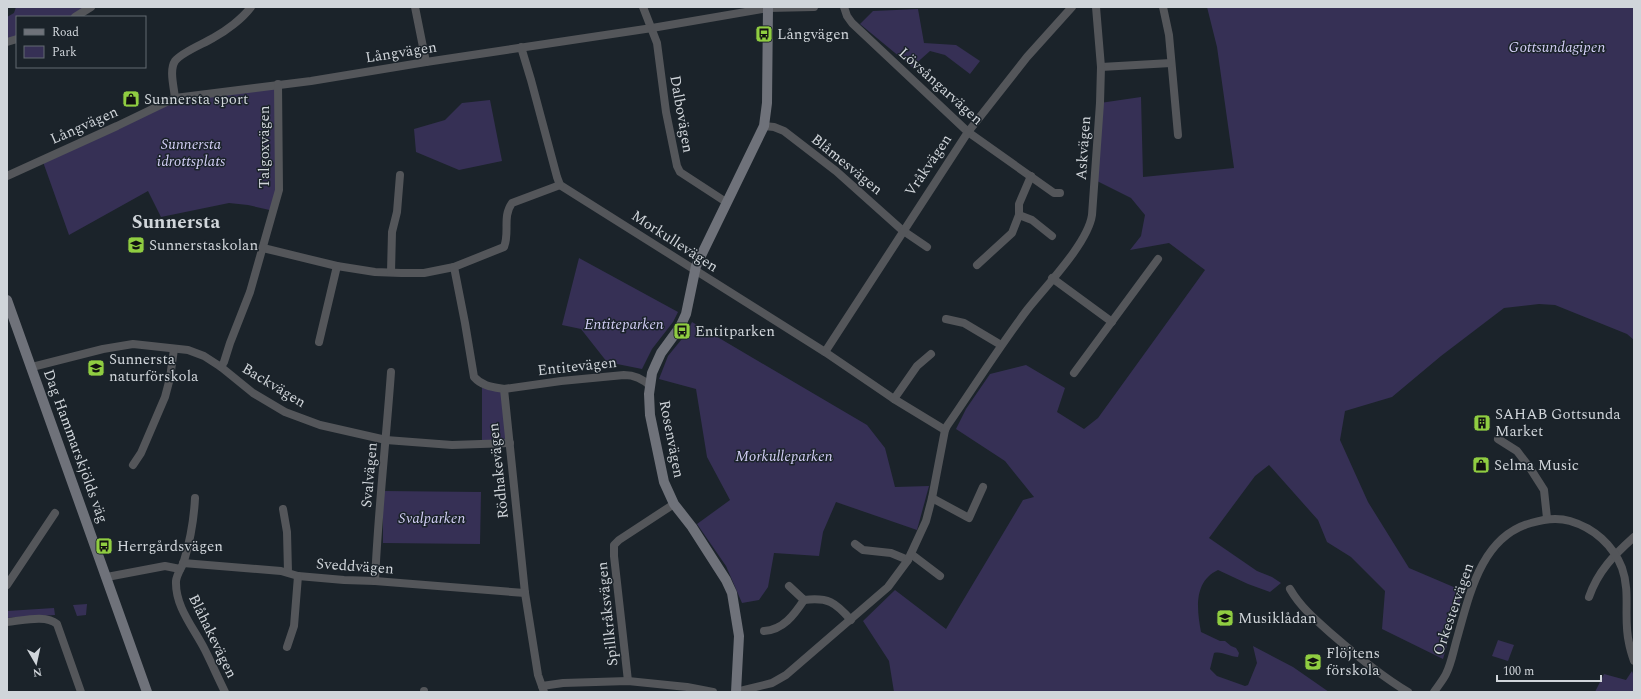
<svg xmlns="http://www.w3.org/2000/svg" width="1641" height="699" font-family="Spectral,serif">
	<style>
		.green { fill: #363055 }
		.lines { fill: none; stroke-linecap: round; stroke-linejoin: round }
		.street { stroke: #54565a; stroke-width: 8 }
		.secondary { stroke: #6f727a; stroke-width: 10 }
		.labels { text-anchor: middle; stroke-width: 3; stroke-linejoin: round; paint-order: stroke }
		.poi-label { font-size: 15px; fill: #d0d5da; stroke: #1b232a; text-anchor: start }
		.park-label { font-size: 15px; font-style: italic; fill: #d2cef5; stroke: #1b232a }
		.street-label { font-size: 15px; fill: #d0d5da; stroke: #1b232a }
		.district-label { font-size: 19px; font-weight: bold; fill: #d0d5da; stroke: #1b232a }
	</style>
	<rect width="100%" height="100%" fill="#1b232a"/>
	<g class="green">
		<polygon points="16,7 90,7 75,17 17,17 17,39 7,42 7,17 14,13"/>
		<path d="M 1207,7 L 1634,7 L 1634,340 L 1627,334 L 1555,305 L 1539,304 L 1504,308 L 1441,356 L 1392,397 L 1345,411 L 1340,440 L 1368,502 L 1409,568 L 1463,591 L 1443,659 L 1382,629 L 1385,591 L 1351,557 L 1327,542 L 1318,520 L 1269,465 L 1255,476 L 1209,538 L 1257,571 L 1272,577 L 1281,583 L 1270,592 L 1248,584 L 1218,570 C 1193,582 1197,610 1201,632 L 1220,641 L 1225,641 L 1231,646 L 1236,648 L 1239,653 L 1238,657 C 1230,657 1222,651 1214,653 L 1210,669 L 1217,676 L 1245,686 L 1248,685 L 1257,663 L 1253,646 L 1293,667 L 1329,692 L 894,692 L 889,661 L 863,621 L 895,590 L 946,629 L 1023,500 L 1034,497 L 1005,461 L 956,429 L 966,409 L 990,374 L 1026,365 L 1065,388 L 1057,412 L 1084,429 L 1098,418 L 1205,270 L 1169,243 L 1130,250 L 1141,236 L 1145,215 L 1131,198 L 1095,180 L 1100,103 L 1141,97 L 1143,177 L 1234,168 L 1217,47 Z"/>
		<polygon points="918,9 924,43 956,45 980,61 970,74 945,55 930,51 912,67 860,24 873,11"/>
		<polygon points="278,84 279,190 274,211 248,205 229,203 161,217 148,191 69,235 42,159 175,98"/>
		<polygon points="490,100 502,161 459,170 416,152 414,129 445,120 462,103"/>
		<polygon points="579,258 678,312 673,322 652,349 642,369 607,362 581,329 562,325"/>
		<polygon points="692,322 867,425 885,448 895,487 929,486 917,530 836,502 823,532 819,556 774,553 768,587 759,600 742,603 726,566 697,524 730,500 707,457 696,389 659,379 668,356 686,334"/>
		<polygon points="482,384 504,389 510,443 482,444"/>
		<polygon points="383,491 481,492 480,544 383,543"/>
		<polygon points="87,604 86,615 77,616 73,605"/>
		<polygon points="54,608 55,615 7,618 7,611"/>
		<polygon points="1498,640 1514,645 1508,661 1492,656"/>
		<polygon points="1632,671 1634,677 1634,692 1595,692 1604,674 1626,680"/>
	</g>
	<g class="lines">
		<g class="street">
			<polyline points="415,7 426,62"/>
			<polyline points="643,7 657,43 666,112 677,166 680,172 726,202"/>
			<polyline points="844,7 847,16 852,23 968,132 1054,193 1060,193"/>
			<polyline points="1163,7 1169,35 1178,135"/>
			<polyline points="75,17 91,7"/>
			<polyline points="7,42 17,39"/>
			<polyline points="521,47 531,80 557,177 560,185 825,352 894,399 945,430"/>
			<polyline points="1101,67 1171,63"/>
			<path d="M 175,98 C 174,87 169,70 175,61 C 182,52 203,44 213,38 C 226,31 242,19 251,7"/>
			<polyline points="764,126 774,127 784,131 836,171 902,230 927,247"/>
			<polyline points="7,176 117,126 175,98 311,81 426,62 652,28 768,8 814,7"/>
			<polyline points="1031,176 1019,204 1019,215 1032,220 1052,236"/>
			<path d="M 263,248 L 337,266 L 375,272 L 401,273 L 424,273 L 454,267 L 504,247 C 510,232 502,217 512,203 L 560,185"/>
			<polyline points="977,265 1012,233 1019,215"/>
			<path d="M 454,267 L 465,323 L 474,377 C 482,386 492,387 504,389 L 525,593 L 538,675 L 544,692"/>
			<polyline points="391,272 392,232 397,212 400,175"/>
			<polyline points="1052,278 1112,322"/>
			<polyline points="946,319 964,323 1001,345"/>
			<polyline points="319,342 337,266"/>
			<polyline points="825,352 968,132 1027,57 1072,7"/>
			<polyline points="32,367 103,349 133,344 188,350 204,356 221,367 253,393 285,412 320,425 386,440 452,445 510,443"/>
			<polyline points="221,367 224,362 230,343 250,292 279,190 278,84"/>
			<polyline points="1074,373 1158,259"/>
			<path d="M 504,389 L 561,381 L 624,375 C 634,375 642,378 650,386"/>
			<polyline points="894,399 917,366 931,354"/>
			<polyline points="1498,439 1517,451 1530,468 1544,490 1547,518"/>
			<polyline points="133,465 141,453 165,397 170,378 174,349"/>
			<path d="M 195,498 C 194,519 190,541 184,561 C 182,568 177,573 176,581 C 175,607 194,628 205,650 C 212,664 218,678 225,692"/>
			<polyline points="932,498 969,518 983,487"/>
			<polyline points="283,509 287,532 288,572"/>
			<polyline points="855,544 863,550 891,553 908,560"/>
			<polyline points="911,554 940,576"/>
			<polyline points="183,563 281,571 298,576 344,580 375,581 525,593"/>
			<polyline points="107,577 165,566 180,569"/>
			<path d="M 375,581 C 378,511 386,442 391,372"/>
			<polyline points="7,585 55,513"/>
			<path d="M 789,586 L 804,600 C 828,597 835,602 851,620"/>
			<path d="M 1290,589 C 1301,608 1317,621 1334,636 C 1357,656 1381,676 1408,692"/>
			<path d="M 1589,597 C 1598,571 1614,555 1634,537"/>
			<path d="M 7,622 C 21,621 46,614 57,624 L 81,692"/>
			<path d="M 764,631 C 783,630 794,615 804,600"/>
			<polyline points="287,647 294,626 298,576"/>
			<polyline points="628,681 614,556 614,545 619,540 674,504"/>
			<polyline points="542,686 563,683 628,681 687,687 713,692"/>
			<polyline points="424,692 424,691"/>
			<path d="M 736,692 L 772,683 L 786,675 L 888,587 L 908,560 L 926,521 L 932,498 L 945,430 L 947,426 C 974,387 999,347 1027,310 C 1046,286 1088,243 1092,215 L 1100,103 L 1101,67 L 1096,7"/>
			<path d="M 1434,692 C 1438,686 1443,680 1446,674 C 1451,664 1453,653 1456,642 C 1469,597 1480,537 1531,523 C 1544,519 1557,517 1570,521 C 1594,528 1613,545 1622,568 C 1631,593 1623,618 1629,643 C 1630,649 1632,655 1634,661"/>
		</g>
		<g class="secondary">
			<polyline points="7,300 147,692"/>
			<polyline points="736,692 739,636 732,593 726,580 692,527 674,504 664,482 650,415 649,394 652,373 656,364 661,353 680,327 686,314 696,266 764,126 767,103 768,7"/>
		</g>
	</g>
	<defs>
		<g id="bus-square" transform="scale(0.9)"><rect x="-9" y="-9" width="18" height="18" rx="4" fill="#90cd41" stroke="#1b232a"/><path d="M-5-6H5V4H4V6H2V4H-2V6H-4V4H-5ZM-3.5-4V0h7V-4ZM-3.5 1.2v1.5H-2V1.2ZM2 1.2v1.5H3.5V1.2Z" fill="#111"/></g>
		<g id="shop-square" transform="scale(0.9)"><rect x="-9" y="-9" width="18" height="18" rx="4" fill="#90cd41" stroke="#1b232a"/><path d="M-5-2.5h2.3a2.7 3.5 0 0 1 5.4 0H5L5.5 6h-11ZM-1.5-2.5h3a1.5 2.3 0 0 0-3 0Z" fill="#111"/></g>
		<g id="school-square" transform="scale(0.9)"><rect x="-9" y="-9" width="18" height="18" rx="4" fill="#90cd41" stroke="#1b232a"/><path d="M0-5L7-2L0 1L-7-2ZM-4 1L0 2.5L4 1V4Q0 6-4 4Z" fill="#111"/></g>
		<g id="building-square" transform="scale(0.9)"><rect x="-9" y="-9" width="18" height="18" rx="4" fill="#90cd41" stroke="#1b232a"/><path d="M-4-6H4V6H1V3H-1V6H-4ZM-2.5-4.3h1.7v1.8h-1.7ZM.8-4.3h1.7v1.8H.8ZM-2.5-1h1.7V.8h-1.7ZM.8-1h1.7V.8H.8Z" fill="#111"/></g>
	</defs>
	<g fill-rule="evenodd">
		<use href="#bus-square" x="764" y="34"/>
		<use href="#shop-square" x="131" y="99"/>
		<use href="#school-square" x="136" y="245"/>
		<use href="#bus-square" x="682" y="331"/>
		<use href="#school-square" x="96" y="368"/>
		<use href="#building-square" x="1482" y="423"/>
		<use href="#shop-square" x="1481" y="465"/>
		<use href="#bus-square" x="104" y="546"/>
		<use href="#school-square" x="1225" y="618"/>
		<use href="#school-square" x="1313" y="662"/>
	</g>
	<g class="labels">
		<g class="poi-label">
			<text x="777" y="39">Långvägen</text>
			<text x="144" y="104">Sunnersta sport</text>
			<text x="149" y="250">Sunnerstaskolan</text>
			<text x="695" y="336">Entitparken</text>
			<text x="109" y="364">Sunnersta<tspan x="109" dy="17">naturförskola</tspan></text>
			<text x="1495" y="419">SAHAB Gottsunda<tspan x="1495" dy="17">Market</tspan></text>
			<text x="1494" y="470">Selma Music</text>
			<text x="117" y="551">Herrgårdsvägen</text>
			<text x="1238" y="623">Musiklådan</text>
			<text x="1326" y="658">Flöjtens<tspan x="1326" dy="17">förskola</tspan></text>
		</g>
		<g class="park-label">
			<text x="1557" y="52">Gottsundagipen</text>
			<text x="191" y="149">Sunnersta<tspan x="191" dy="17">idrottsplats</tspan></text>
			<text x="624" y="329">Entiteparken</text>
			<text x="784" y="461">Morkulleparken</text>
			<text x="432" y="523">Svalparken</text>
		</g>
		<g class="street-label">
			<text transform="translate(401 52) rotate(-9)" y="5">Långvägen</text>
			<text transform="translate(941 86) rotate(42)" y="5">Lövsångarvägen</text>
			<text transform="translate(682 114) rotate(80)" y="5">Dalbovägen</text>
			<text transform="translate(84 125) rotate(-24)" y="5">Långvägen</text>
			<text transform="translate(264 147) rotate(-90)" y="5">Talgoxvägen</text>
			<text transform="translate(1083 148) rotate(-86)" y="5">Askvägen</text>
			<text transform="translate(847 164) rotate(39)" y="5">Blåmesvägen</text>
			<text transform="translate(928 165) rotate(-56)" y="5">Vråkvägen</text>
			<text transform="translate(675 241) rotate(33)" y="5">Morkullevägen</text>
			<text transform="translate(577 366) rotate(-6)" y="5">Entitevägen</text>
			<text transform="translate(274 385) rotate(31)" y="5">Backvägen</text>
			<text transform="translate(672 439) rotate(79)" y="5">Rosenvägen</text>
			<text transform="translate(76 446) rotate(70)" y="5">Dag Hammarskjölds väg</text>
			<text transform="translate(498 471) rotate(-96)" y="5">Rödhakevägen</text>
			<text transform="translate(369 475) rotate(-85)" y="5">Svalvägen</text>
			<text transform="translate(355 566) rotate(4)" y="5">Sveddvägen</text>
			<text transform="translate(1453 609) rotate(-71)" y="5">Orkestervägen</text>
			<text transform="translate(607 614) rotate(-96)" y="5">Spillkråksvägen</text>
			<text transform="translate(213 636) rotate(64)" y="5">Blåhakevägen</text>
		</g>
		<g class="district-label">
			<text x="176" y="228">Sunnersta</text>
		</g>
	</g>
	<rect width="1641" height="699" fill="none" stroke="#d0d5da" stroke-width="16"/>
	<rect x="16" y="16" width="130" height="52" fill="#1b232a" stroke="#636a70"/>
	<rect x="24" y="29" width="20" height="6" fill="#6f727a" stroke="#636a70"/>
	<text x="52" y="36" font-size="12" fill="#d0d5da">Road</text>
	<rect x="24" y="46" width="20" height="12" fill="#363055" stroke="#636a70"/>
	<text x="52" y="56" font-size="12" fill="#d0d5da">Park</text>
	<g transform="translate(36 663) rotate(171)" stroke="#1b232a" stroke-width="3" paint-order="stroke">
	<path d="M0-3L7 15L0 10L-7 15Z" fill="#d0d5da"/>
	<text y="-6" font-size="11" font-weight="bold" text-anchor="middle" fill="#d0d5da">N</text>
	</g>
	<path d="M1497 675v6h104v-6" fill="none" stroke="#d0d5da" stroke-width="2"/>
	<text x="1503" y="675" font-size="12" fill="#d0d5da" stroke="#1b232a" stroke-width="3" paint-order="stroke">100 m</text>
</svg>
